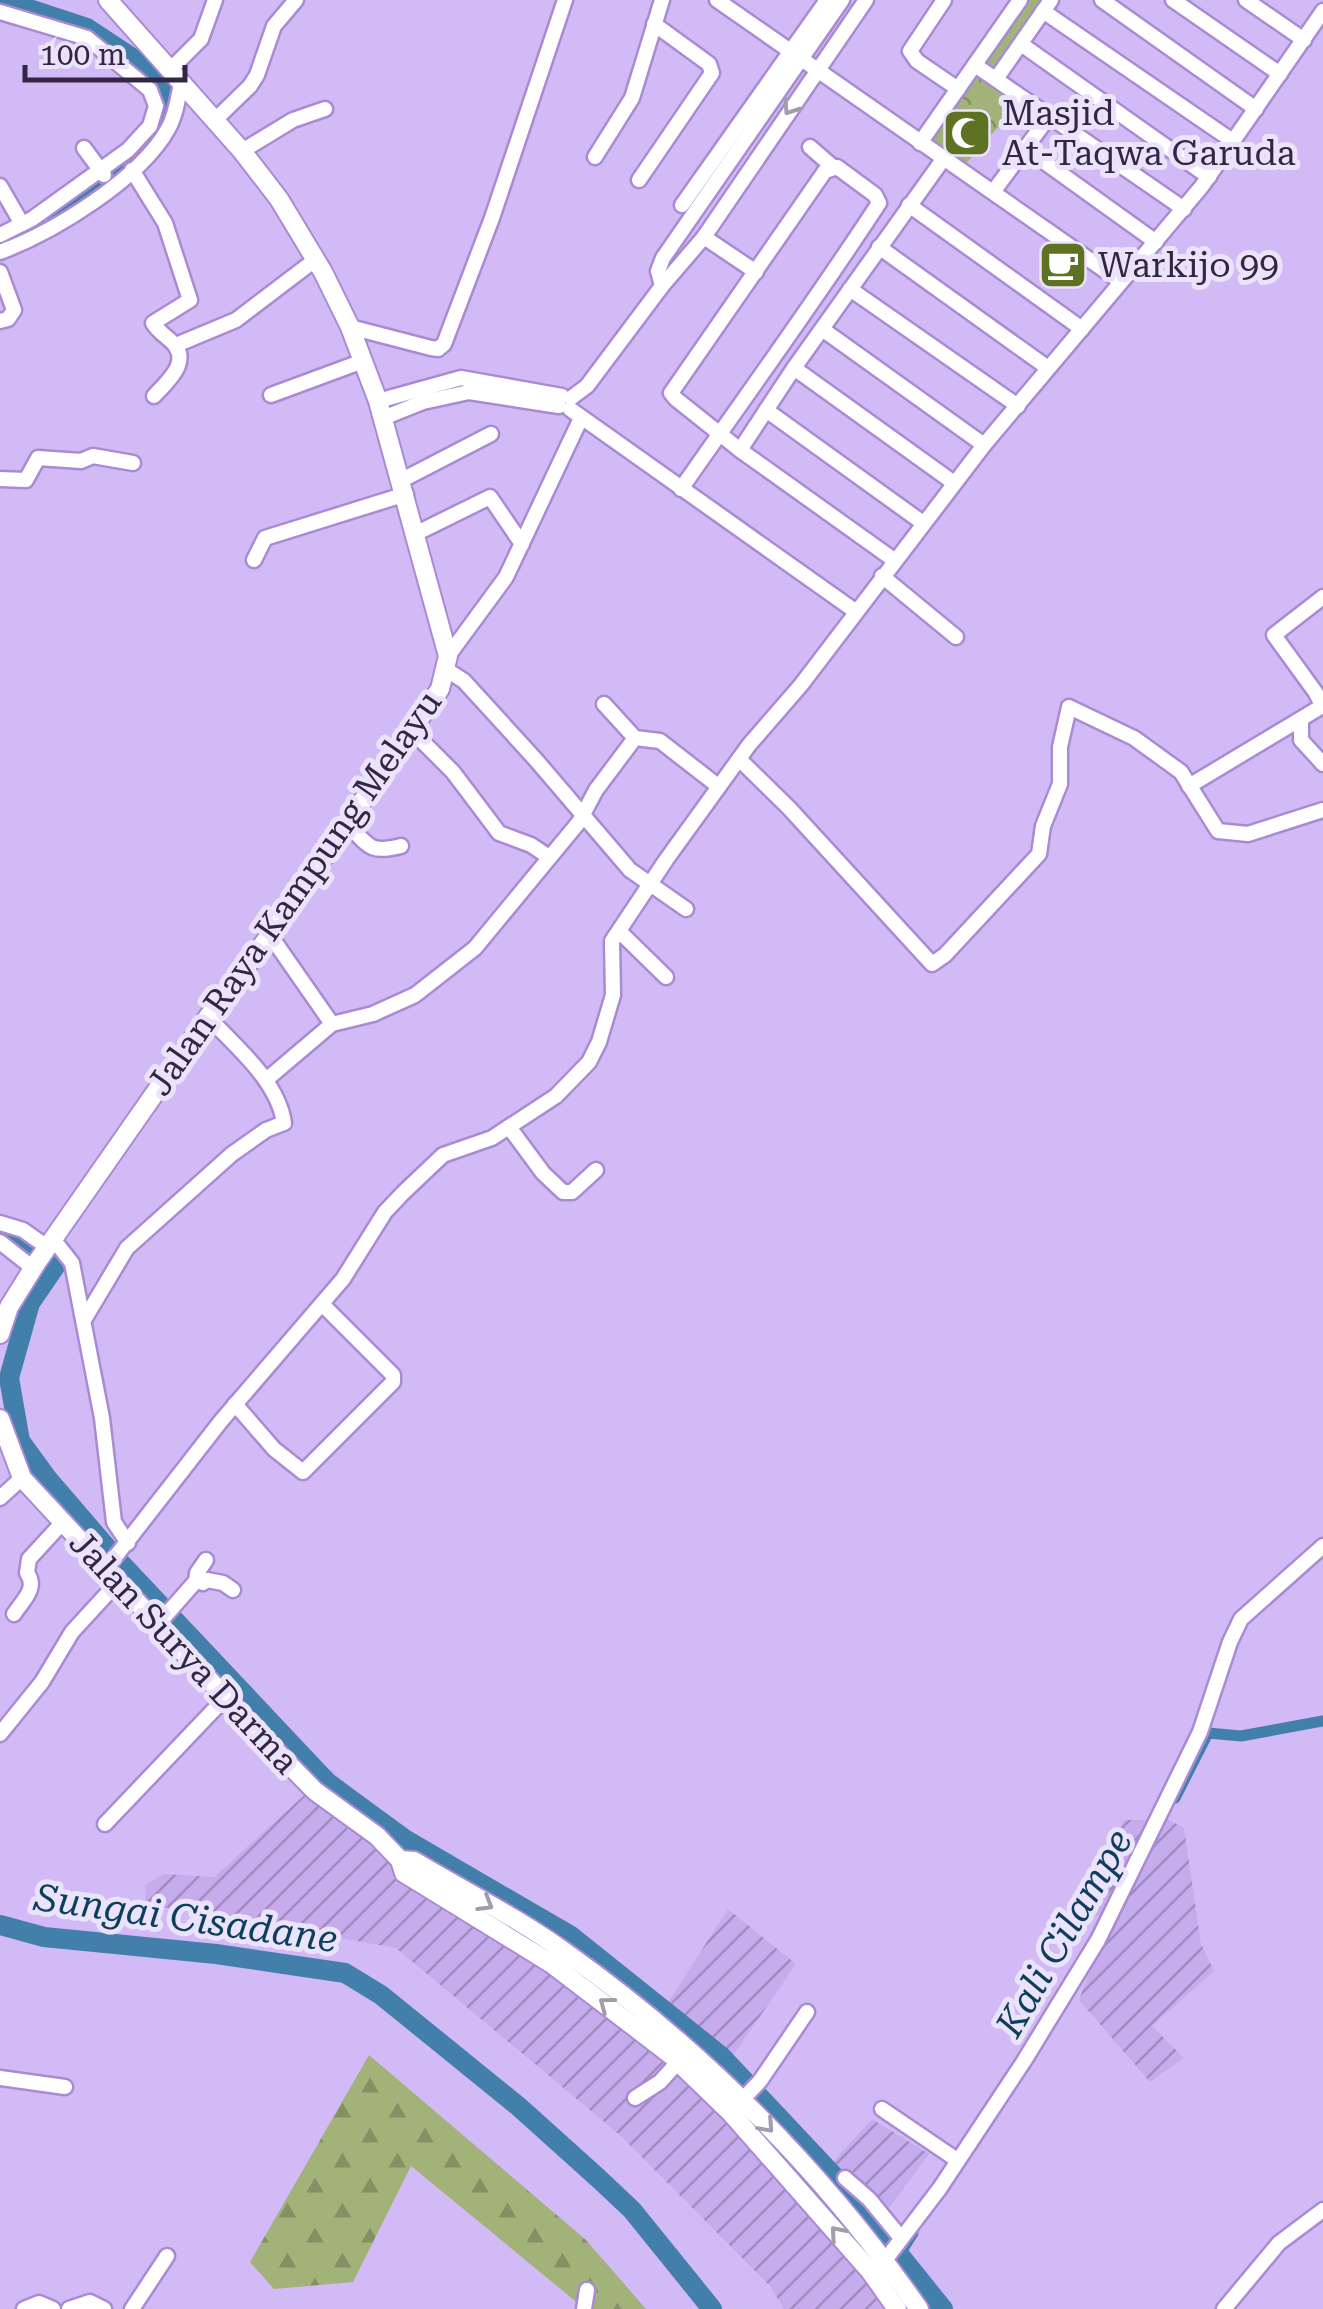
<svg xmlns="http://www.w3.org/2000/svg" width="1323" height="2309" font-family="'Roboto Serif',serif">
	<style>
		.industrial { fill: url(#industrial-furrows) }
		.forest { fill: url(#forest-firs) }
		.park { fill: url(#park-crowns) }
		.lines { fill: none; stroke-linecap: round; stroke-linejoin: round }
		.canal { stroke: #437fab; stroke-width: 11 }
		.river { stroke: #437fab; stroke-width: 20 }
		.minor-casing { stroke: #a98bd4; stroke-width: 19 }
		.major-casing { stroke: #a98bd4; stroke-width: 22 }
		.minor { stroke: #fff; stroke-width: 14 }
		.major { stroke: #fff; stroke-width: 18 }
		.oneway { stroke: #a39dab }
		.labels { text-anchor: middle; stroke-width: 10; stroke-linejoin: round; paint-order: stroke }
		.poi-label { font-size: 35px; fill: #332644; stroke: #ebe3fa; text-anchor: start }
		.street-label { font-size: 35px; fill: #332644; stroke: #ebe3fa }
		.water-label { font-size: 38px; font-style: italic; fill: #0e3e5d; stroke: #ebe3fa }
	</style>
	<defs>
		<pattern id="industrial-furrows" width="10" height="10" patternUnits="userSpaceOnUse" patternTransform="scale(2.5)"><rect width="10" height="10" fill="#c6aced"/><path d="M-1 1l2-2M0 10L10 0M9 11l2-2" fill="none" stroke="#a18cc2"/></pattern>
		<pattern id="forest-firs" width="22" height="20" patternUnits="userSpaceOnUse" patternTransform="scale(2.5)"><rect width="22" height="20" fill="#a1b379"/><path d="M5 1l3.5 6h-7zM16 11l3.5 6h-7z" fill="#849165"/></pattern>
		<pattern id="park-crowns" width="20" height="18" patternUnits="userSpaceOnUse" patternTransform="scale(2.5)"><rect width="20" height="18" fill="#a1b379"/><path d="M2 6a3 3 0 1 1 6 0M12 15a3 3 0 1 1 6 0" fill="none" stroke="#849165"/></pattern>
	</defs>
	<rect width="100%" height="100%" fill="#d2baf6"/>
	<g class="industrial">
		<polygon points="332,1770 374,1812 579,1938 667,2004 728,1909 796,1964 730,2060 831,2164 872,2119 929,2154 881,2219 949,2309 784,2309 770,2286 621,2136 396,1948 145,1904 146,1884 164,1874 214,1877"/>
		<polygon points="1124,1820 1169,1820 1184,1828 1201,1944 1214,1971 1152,2026 1184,2058 1150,2082 1079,2000 1108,1922 1080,1905"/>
	</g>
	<polygon class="forest" points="369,2055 586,2240 646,2309 585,2309 411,2166 353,2282 274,2289 250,2262"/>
	<g class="park">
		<polygon points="1020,0 1049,0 996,78 976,63"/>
		<polygon points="976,68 1022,100 962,168 926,142"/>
	</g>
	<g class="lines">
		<g class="canal">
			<polyline points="1175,1798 1208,1733 1241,1736 1323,1721"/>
			<polyline points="899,2255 913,2233"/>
		</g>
		<g class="river">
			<polyline points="0,241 68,205 133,162 167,114 168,92 134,59 87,28 2,0"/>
			<polyline points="0,1233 19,1237 56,1265 30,1303 9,1378 20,1441 47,1478 114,1556 328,1783 406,1840 571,1936 721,2056 848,2191 943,2309"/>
			<polyline points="0,1925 44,1937 216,1954 345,1973 381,1995 518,2106 598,2178 632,2210 712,2309"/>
		</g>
		<g class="minor-casing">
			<g id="minor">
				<polyline points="717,0 1120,281"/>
				<polyline points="944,0 910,51 917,61 958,89"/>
				<polyline points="1102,0 1256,109"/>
				<polyline points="1173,0 1280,74"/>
				<polyline points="1246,0 1304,40"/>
				<polyline points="1043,11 1234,142"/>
				<polyline points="0,12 87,38 150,90 156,106 150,126 128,150 32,219 0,235"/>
				<polyline points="1021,44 1209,177"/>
				<polyline points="975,65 1184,209"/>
				<polyline points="170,70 201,39 215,0"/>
				<polyline points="996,79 1051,0"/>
				<polyline points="216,119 250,86 257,75 274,26 296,0"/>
				<polyline points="920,143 1020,0"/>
				<polyline points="810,147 833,167"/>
				<polyline points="84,148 104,175"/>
				<polyline points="1025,148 1156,242"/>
				<polyline points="242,151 293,120 325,109"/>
				<polyline points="595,157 632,98 662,0"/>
				<path d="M 132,170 L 165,223 L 190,300 L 153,323 C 157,330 163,334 170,340 C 193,360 169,380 154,396"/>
				<polyline points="639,180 712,73 709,64 654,24"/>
				<polyline points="0,186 22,224"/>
				<polyline points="993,192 1050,115"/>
				<polyline points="682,205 827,0"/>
				<polyline points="909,205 1082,329"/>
				<polyline points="704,237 756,272"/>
				<polyline points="879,247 1048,368"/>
				<path d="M 0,252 C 54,232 140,179 168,129 C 176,115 178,98 181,83"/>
				<polyline points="0,272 14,310 8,319 0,321"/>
				<polyline points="662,286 658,271 663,258 842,0"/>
				<polyline points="850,289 1018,406"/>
				<polyline points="350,327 431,348 438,349 444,344 492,218 565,0"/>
				<polyline points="822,329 984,445"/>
				<polyline points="176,345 236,320 315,260"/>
				<polyline points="794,368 954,483"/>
				<polyline points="271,395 363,361"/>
				<polyline points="571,398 587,386 662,286 704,237 866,0"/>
				<polyline points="378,401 461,378 562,396"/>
				<polyline points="570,409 855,611"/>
				<polyline points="766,410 923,523"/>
				<polyline points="383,418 423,402 469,392 559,406"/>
				<polyline points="740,450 794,368 944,158"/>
				<polyline points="0,479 26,480 38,458 81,461 93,456 133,463"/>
				<polyline points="402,480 491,434"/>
				<path d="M 681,489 C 747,394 816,300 879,203 L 875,195 L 837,167 L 825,171 L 671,393 L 676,399 L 740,450 L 894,560"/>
				<polyline points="417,533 490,497 522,544"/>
				<polyline points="254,560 265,538 406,494"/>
				<polyline points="882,576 956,637"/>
				<polyline points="448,656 506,577 581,418"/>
				<polyline points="447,670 464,681 536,760 630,870 686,909"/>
				<polyline points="1301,720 1301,740 1323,764"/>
				<polyline points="412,731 453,772 499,833 531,845 549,857"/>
				<polyline points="635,738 660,741 718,786"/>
				<polyline points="739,759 789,808 932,964 945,955 1039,854 1043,826 1060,784 1060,747 1069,707 1134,738 1181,772 1218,831 1248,834 1323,810"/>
				<polyline points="1189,786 1319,708 1321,703 1316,693 1274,635 1323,597"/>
				<path d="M 348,824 C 368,846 370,854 401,846"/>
				<polyline points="619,931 666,977"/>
				<polyline points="270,935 332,1024"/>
				<polyline points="266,1080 332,1024 373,1014 415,995 475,948 579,822 596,790 635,738 604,704"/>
				<polyline points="509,1127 543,1173 563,1192 572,1192 596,1170"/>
				<polyline points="0,1223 23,1230 47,1247"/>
				<polyline points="53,1239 72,1263 102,1418 114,1522 128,1543"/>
				<polyline points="0,1242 33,1268"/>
				<path d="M 84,1320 L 127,1248 L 232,1154 L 266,1130 L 284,1123 C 278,1081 236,1047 208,1017"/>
				<polyline points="235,1404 274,1449 303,1472 393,1382 393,1375 322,1304"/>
				<polyline points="0,1498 22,1478"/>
				<polyline points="105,1570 221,1421 343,1279 385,1212 403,1193 443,1155 492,1138 556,1096 589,1062 599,1042 613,995 612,941 666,860 749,745 801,685 984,445 1202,186 1323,11"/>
				<polyline points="197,1579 203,1583 207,1580 223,1583 233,1590"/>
				<path d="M 14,1614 C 23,1600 38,1588 27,1573 L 29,1559 L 63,1522"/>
				<polyline points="158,1624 196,1581 197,1573 206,1560"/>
				<polyline points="0,1734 42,1682 72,1632 117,1583"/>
				<polyline points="105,1824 227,1696"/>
				<polyline points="0,2078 65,2087"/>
				<polyline points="635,2098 660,2082 678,2062"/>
				<polyline points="743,2099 760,2081 807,2012"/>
				<polyline points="882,2109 957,2160"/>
				<polyline points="845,2178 869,2199 901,2238"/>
				<polyline points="878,2264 889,2255 940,2188 1024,2061 1098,1940 1200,1732 1230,1642 1241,1619 1323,1546"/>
				<polyline points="24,2309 39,2303 53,2309"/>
				<polyline points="69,2309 90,2302 104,2309"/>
				<polyline points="132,2309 167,2256"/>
				<polyline points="584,2309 587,2290"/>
				<polyline points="1224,2309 1279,2243 1323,2210"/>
			</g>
		</g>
		<g class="major-casing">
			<g id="major">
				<polyline points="0,1334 9,1307 37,1262 208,1017 270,935 440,689 448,656 378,401 350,327 323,272 279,199 242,151 108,0"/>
				<polyline points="0,1419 22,1478 267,1742 315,1791 377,1836 400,1860 404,1873 552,1964 671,2055 731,2113 870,2271 897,2309"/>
				<path d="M 400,1860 L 414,1861 C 464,1891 518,1918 565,1952 C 702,2049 823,2171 919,2309"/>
			</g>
		</g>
		<use href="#minor" class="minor"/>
		<use href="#major" class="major"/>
	</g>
	<defs><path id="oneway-chevron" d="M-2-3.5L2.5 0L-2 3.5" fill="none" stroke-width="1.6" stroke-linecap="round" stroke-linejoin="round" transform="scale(2.5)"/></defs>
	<g class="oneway">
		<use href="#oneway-chevron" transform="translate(790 108) rotate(124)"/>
		<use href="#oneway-chevron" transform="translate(486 1904) rotate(31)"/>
		<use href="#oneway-chevron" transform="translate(606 2004) rotate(-143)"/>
		<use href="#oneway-chevron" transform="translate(767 2126) rotate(48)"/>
		<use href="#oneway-chevron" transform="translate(837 2233) rotate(-131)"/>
	</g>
	<defs>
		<g id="mosque-square" transform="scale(2.5)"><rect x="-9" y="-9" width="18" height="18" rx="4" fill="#5d7222" stroke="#ebe3fa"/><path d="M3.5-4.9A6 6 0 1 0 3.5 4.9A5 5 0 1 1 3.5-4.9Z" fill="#fff"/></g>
		<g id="cafe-square" transform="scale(2.5)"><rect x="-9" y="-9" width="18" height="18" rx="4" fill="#5d7222" stroke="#ebe3fa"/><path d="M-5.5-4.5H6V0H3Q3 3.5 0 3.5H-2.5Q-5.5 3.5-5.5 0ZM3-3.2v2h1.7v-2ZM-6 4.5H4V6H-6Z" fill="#fff"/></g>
	</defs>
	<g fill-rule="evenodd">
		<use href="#mosque-square" x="967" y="133"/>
		<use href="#cafe-square" x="1063" y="265"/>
	</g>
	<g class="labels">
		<g class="poi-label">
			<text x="1002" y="125">Masjid<tspan x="1002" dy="40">At-Taqwa Garuda</tspan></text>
			<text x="1098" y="277">Warkijo 99</text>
		</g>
		<g class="street-label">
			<text transform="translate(294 893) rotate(-55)" y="12">Jalan Raya Kampung Melayu</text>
			<text transform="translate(184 1652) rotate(47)" y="12">Jalan Surya Darma</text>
		</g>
		<g class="water-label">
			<text transform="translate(186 1918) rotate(8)" y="13">Sungai Cisadane</text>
			<text transform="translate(1064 1933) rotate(-60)" y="13">Kali Cilampe</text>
		</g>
	</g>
	<path d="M25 65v15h160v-15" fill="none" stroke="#332644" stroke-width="5"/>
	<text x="40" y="65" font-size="30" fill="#332644" stroke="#ebe3fa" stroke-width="8" paint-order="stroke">100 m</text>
</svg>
